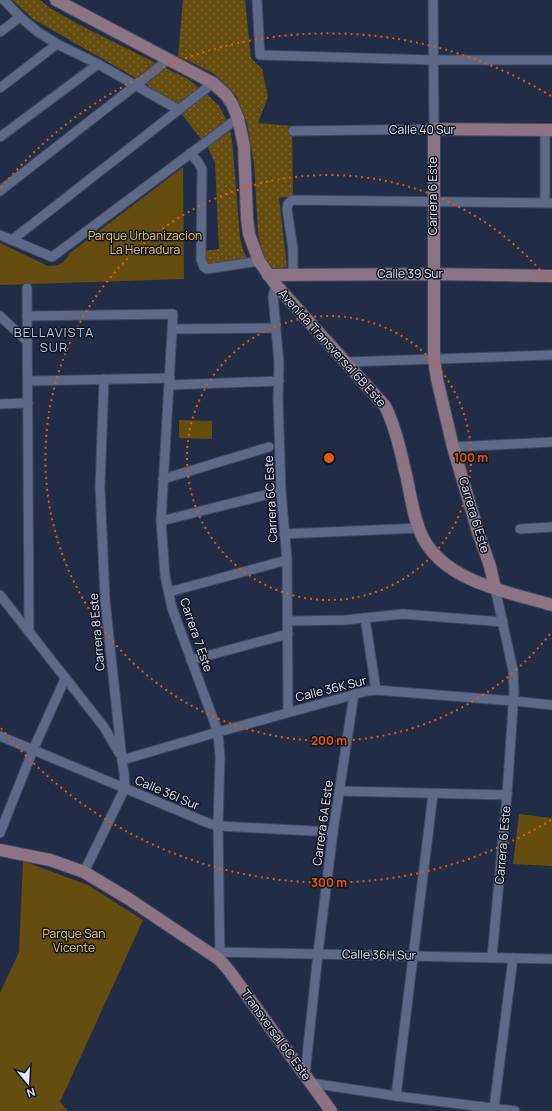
<svg xmlns="http://www.w3.org/2000/svg" width="552" height="1111" font-family="Manrope,sans-serif">
	<style>
		.grass { fill: url(#grass-dots) }
		.park { fill: #644d0e }
		.lines { fill: none; stroke-linecap: round; stroke-linejoin: round }
		.street-casing { stroke: #3e475e; stroke-width: 11 }
		.secondary-casing { stroke: #3e475e; stroke-width: 14 }
		.street { stroke: #5c6987; stroke-width: 9 }
		.secondary { stroke: #8c7485; stroke-width: 12 }
		.ring { fill: none; stroke: #e8590c; stroke-width: 2; stroke-dasharray: 2 4 }
		.labels { text-anchor: middle; stroke-width: 3; stroke-linejoin: round; paint-order: stroke }
		.street-label { font-size: 12px; fill: #e1e9fb; stroke: #101521 }
		.park-label { font-size: 12px; fill: #f0c96e; stroke: #101521 }
		.neighbourhood-label { font-size: 13px; letter-spacing: 1px; fill: #b8c7e9; stroke: #101521 }
		.centre { fill: #e8590c; stroke: #101521; stroke-width: 2 }
		.ring-label { font-size: 12px; text-anchor: middle; font-weight: bold; fill: #e8590c; stroke: #101521; stroke-width: 3; stroke-linejoin: round; paint-order: stroke }
	</style>
	<defs>
		<pattern id="grass-dots" width="8" height="8" patternUnits="userSpaceOnUse"><rect width="8" height="8" fill="#644d0e"/><path d="M2 2h.1M6 6h.1" fill="none" stroke="#7a6732" stroke-width="1.8" stroke-linecap="round"/></pattern>
	</defs>
	<rect width="100%" height="100%" fill="#212c47"/>
	<g class="grass">
		<polygon points="12,0 40,0 50,8 78,24 188,79 208,95 219,106 226,119 232,139 240,237 243,250 247,258 203,266 203,251 219,249 215,163 208,148 173,103 141,81 33,19"/>
		<polygon points="183,0 245,0 251,58 262,69 268,97 258,123 292,126 293,196 279,198 287,267 272,270 265,261 261,248 258,232 254,164 247,123 236,96 214,74 189,61 178,57"/>
	</g>
	<g class="park">
		<path d="M 183,167 L 184,279 L 0,285 L 0,243 L 48,266 C 60,266 64,263 70,253 Z"/>
		<polygon points="179,420 212,421 212,439 179,438"/>
		<polygon points="519,814 552,818 552,866 513,864"/>
		<polygon points="23,861 88,885 143,920 60,1102 68,1111 0,1111 0,993 19,952"/>
	</g>
	<g class="lines">
		<g class="street-casing">
			<g id="street">
				<polyline points="4,0 20,17 38,32 57,44 98,64 179,110"/>
				<polyline points="257,0 260,55 433,60 552,60"/>
				<polyline points="0,32 20,17"/>
				<polyline points="0,88 57,44"/>
				<polyline points="293,131 434,129 433,0"/>
				<polyline points="0,137 98,64"/>
				<polyline points="190,153 198,162 202,169 201,260 204,267 207,269 259,261"/>
				<polyline points="0,191 168,60"/>
				<polyline points="545,203 545,130"/>
				<polyline points="0,235 52,257 238,118"/>
				<polyline points="12,240 213,83"/>
				<polyline points="293,275 293,249 287,209 288,204 292,200 552,203"/>
				<polyline points="276,285 273,296 279,363 278,399 281,491 287,560 288,712"/>
				<polyline points="27,288 29,632"/>
				<polyline points="0,316 27,341"/>
				<polyline points="27,316 173,314 161,521 165,576 172,608 218,732 220,757 218,826 220,960"/>
				<polyline points="173,329 275,328"/>
				<polyline points="346,362 552,355"/>
				<polyline points="28,381 170,378"/>
				<polyline points="170,385 279,381"/>
				<polyline points="0,404 28,403"/>
				<polyline points="453,447 552,442"/>
				<polyline points="163,479 269,447"/>
				<polyline points="161,521 281,491"/>
				<polyline points="520,529 552,527"/>
				<polyline points="284,534 419,528"/>
				<polyline points="169,592 287,560"/>
				<polyline points="0,595 104,727 119,753"/>
				<polyline points="365,618 376,690"/>
				<polyline points="288,621 345,620 403,614 503,622"/>
				<polyline points="191,660 288,634"/>
				<polyline points="0,736 208,823 218,826 333,832"/>
				<polyline points="122,760 218,732 367,691 376,690 514,701 552,705"/>
				<polyline points="340,791 507,795"/>
				<polyline points="0,833 33,750 65,679"/>
				<polyline points="84,872 125,788 124,773 122,760 105,599 100,487 104,379"/>
				<polyline points="216,952 552,959"/>
				<polyline points="492,957 507,795 514,692 513,670 495,588"/>
				<polyline points="305,1075 318,953 333,832 354,694"/>
				<polyline points="311,1083 396,1096 515,1111"/>
				<polyline points="396,1096 433,794"/>
				<polyline points="494,1108 513,958"/>
			</g>
		</g>
		<g class="secondary-casing">
			<g id="secondary">
				<path d="M 56,0 L 213,83 L 226,95 L 232,104 L 238,118 L 244,146 L 247,218 L 249,234 L 259,261 L 276,285 L 385,406 C 396,428 401,454 407,479 C 411,498 414,520 423,538 C 446,582 508,592 552,605"/>
				<polyline points="268,275 433,274 552,276"/>
				<polyline points="495,588 490,566 478,532 453,447 437,379 434,360 434,129 552,130"/>
				<polyline points="0,850 50,860 84,872 129,899 220,960 230,972 331,1111"/>
			</g>
		</g>
		<use href="#street" class="street"/>
		<use href="#secondary" class="secondary"/>
	</g>
	<g class="ring">
		<circle cx="329" cy="458" r="142"/>
		<path d="M550 634A283 283 0 1 1 550 282"/>
		<path d="M551 820A425 425 0 0 1 1 728M1 188A425 425 0 0 1 551 96"/>
	</g>
	<g class="labels">
		<g class="street-label">
			<text x="422" y="134">Calle 40 Sur</text>
			<text transform="translate(433 196) rotate(-90)" y="4">Carrera 6 Este</text>
			<text x="410" y="278">Calle 39 Sur</text>
			<text transform="translate(332 348) rotate(48)" y="4">Avenida Transversal 6B Este</text>
			<text transform="translate(271 499) rotate(-93)" y="4">Carrera 6C Este</text>
			<text transform="translate(474 515) rotate(73)" y="4">Carrera 6 Este</text>
			<text transform="translate(97 632) rotate(-95)" y="4">Carrera 8 Este</text>
			<text transform="translate(196 635) rotate(71)" y="4">Carrera 7 Este</text>
			<text transform="translate(331 689) rotate(-14)" y="4">Calle 36K Sur</text>
			<text transform="translate(167 793) rotate(23)" y="4">Calle 36I Sur</text>
			<text transform="translate(323 823) rotate(-82)" y="4">Carrera 6A Este</text>
			<text transform="translate(503 845) rotate(-85)" y="4">Carrera 6 Este</text>
			<text transform="translate(379 955) rotate(1)" y="4">Calle 36H Sur</text>
			<text transform="translate(276 1035) rotate(54)" y="4">Transversal 6C Este</text>
		</g>
		<g class="park-label">
			<text x="145" y="240">Parque Urbanizacion<tspan x="145" dy="14">La Herradura</tspan></text>
			<text x="74" y="938">Parque San<tspan x="74" dy="14">Vicente</tspan></text>
		</g>
		<g class="neighbourhood-label">
			<text x="54" y="337">BELLAVISTA<tspan x="54" dy="15">SUR</tspan></text>
		</g>
	</g>
	<circle cx="329" cy="458" r="6" class="centre"/>
	<g class="ring-label">
		<text x="471" y="462">100 m</text>
		<text x="329" y="745">200 m</text>
		<text x="329" y="887">300 m</text>
	</g>
	<g transform="translate(28 1083) rotate(162)" stroke="#101521" stroke-width="3" paint-order="stroke">
	<path d="M0-3L7 15L0 10L-7 15Z" fill="#e1e9fb"/>
	<text y="-6" font-size="11" font-weight="bold" text-anchor="middle" fill="#e1e9fb">N</text>
	</g>
</svg>
